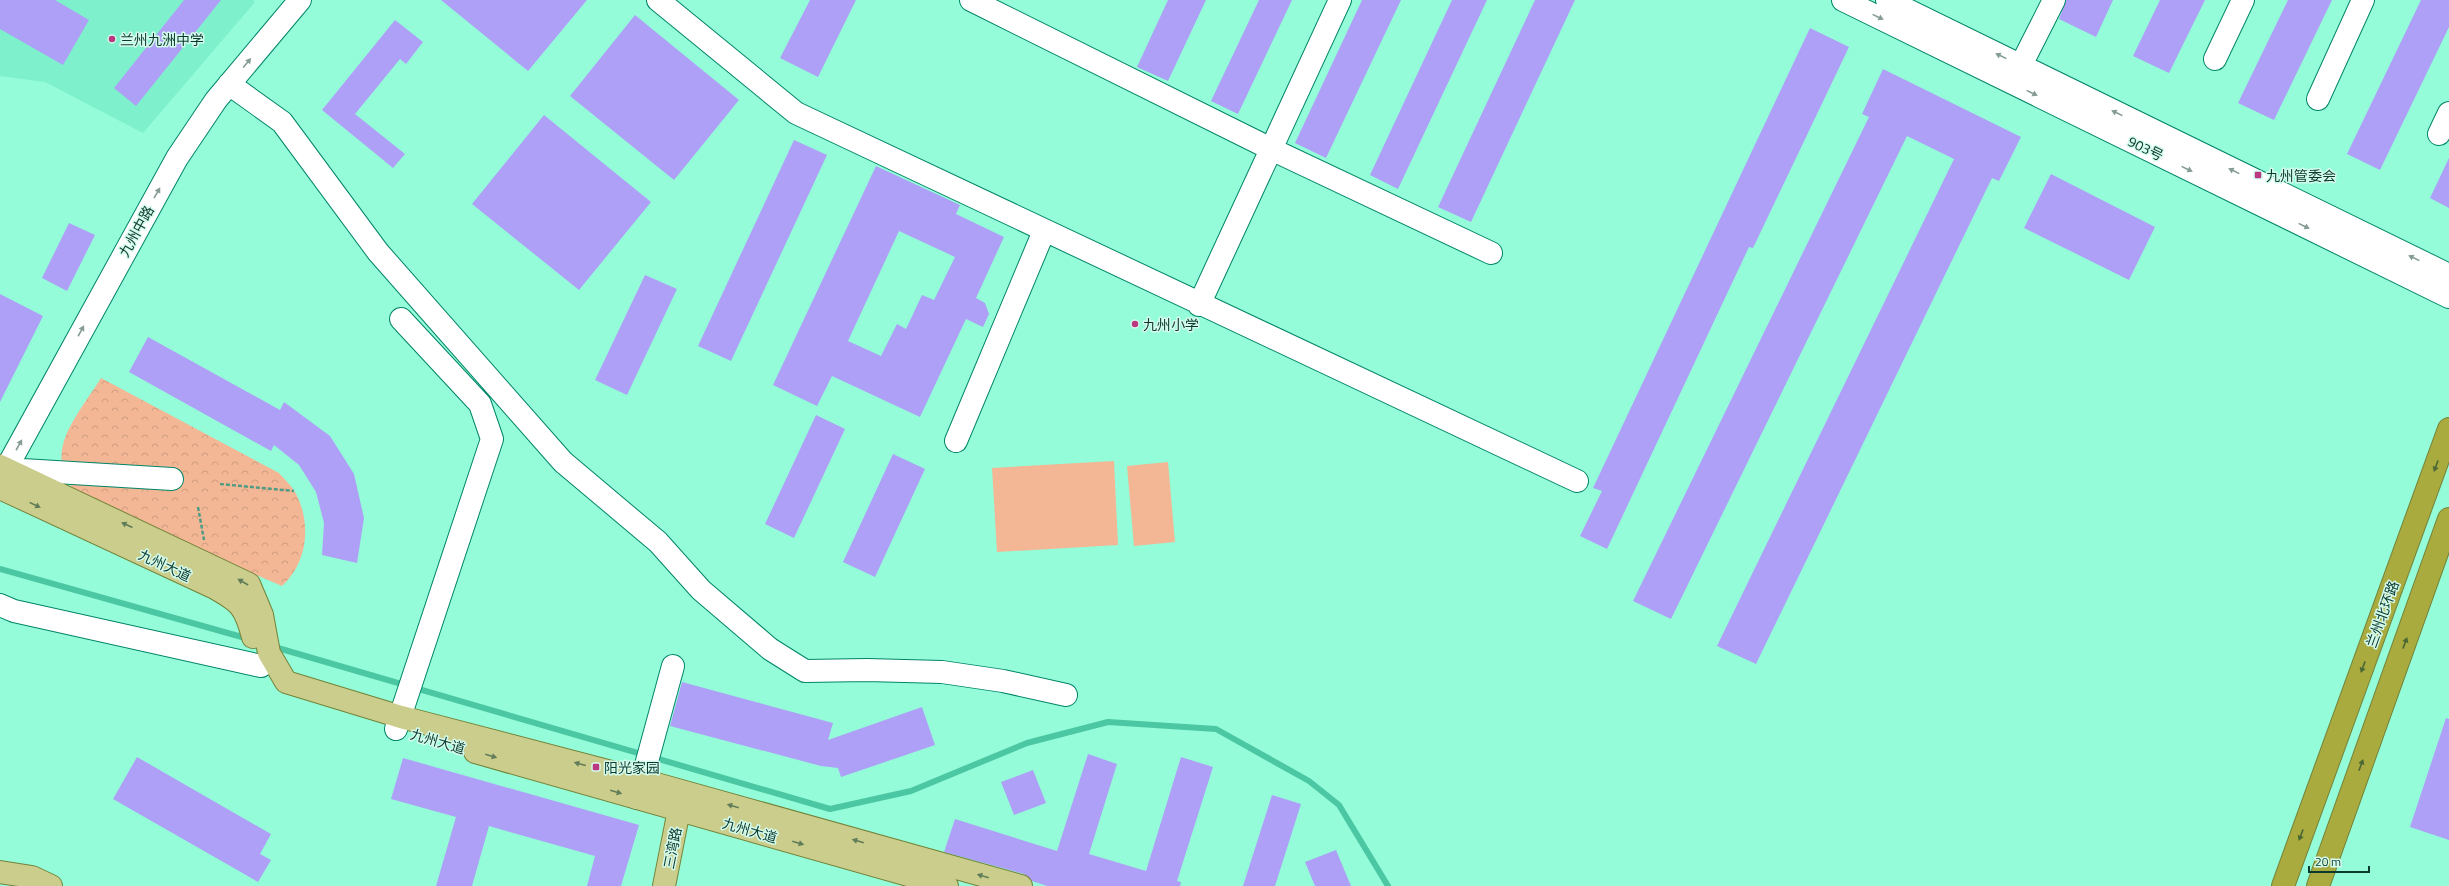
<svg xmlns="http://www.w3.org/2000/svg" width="2449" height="886" font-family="'Titillium Web','Noto Sans SC',sans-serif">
<defs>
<pattern id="park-crowns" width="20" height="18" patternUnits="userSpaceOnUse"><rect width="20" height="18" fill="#f3b795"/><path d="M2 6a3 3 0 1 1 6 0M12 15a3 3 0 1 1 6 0" fill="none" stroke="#cf9e81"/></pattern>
</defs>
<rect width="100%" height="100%" fill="#95fcd9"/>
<!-- built -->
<path fill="#7ef1cc" d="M0 0H253L255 2 143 133 45 82 0 76Z"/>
<!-- green -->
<path fill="#f3b795" d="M1114 461 1118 545 997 552 992 468Z
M1168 462 1175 542 1134 546 1127 466Z"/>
<!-- park -->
<path fill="url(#park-crowns)" d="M101 378 279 473C284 479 291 485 295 492 312 523 308 562 282 586L83 500C37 456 75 420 101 378Z"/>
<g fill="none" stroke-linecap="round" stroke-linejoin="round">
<!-- stream -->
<path stroke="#4cc7a3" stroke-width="6" d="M0 569 249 639
M271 646 830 809 911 791 1027 743 1108 722 1216 729 1309 781 1339 805 1388 886"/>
</g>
<!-- building -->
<path fill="#ada0f6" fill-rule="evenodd" d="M0 0H55L89 20 63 65 0 29Z
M184 0H221L136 106 114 88Z
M441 0H587L528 71Z
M810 0H856L818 77 780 58Z
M1168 0H1206L1168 81 1137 67Z
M1259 0H1292L1238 114 1211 101Z
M1362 0H1401L1326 158 1295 143Z
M1452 0H1487L1398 189 1370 175Z
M1535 0H1575L1471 222 1438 207Z
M2066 0H2113L2096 37 2059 19Z
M2160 0H2205L2169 73 2133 56Z
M2288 0H2332L2274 120 2238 103Z
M2421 0H2449V27L2380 170 2347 154Z
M635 15 739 100 674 180 570 96Z
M395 20 423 42 406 64 400 59 355 114 405 154 393 168 322 110Z
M1810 28 1849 47 1753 248 1749 247 1607 549 1580 536 1602 491 1593 488Z
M1883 69 2021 137 1999 181 1992 178 1756 664 1717 646 1954 159 1907 136 1671 619 1633 601 1869 117 1862 114Z
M544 115 651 202 579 290 472 204Z
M794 140 827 155 731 361 698 346Z
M2449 158V208L2430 198Z
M876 166 960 205 956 214 1004 237 976 298 985 303 989 314 983 327 966 319 920 417 832 376 817 406 773 385ZM899 231 955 257 934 300 922 295 906 329 897 324 881 356 848 341Z
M2051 174 2155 227 2129 280 2024 228Z
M69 223 95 235 67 291 42 278Z
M645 275 677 289 627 395 595 380Z
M0 294 43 316 0 402Z
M148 337 280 410 284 402 330 436 354 474 364 518 357 563 322 555 324 523 316 492 299 465 274 445 271 451 129 372Z
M816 415 845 429 794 538 765 524Z
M893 454 925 469 875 577 843 562Z
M682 682 833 723 828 740 922 707 935 745 841 777 838 768 821 766 670 726Z
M2446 718 2449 719V840L2410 827Z
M1088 754 1117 764 1089 854 1146 871 1181 757 1213 767 1177 881 1181 882 1180 886H1047L1032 881 1024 874 944 852 955 819 1057 851Z
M137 757 271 834 260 854 271 860 258 882 113 799Z
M403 758 639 825 621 886H587L595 856 489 826 472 886H436L456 817 391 799Z
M1033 770 1046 803 1014 815 1001 782Z
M1272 795 1301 804 1275 886H1243Z
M1336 850 1351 886H1315L1305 862Z"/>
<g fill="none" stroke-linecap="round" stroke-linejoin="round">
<defs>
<path id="minor" d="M658 0 796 113 1577 481
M971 0 1271 149 1491 253
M1843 0 2449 297
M1887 0 2449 275
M2215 59 2243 0
M2014 79 2054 0
M229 84 282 122 378 252 563 462 658 542 701 590 770 649 805 671 867 670 942 672 1003 681 1066 695
M2318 99 2363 0
M2439 134 2449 113
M1199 305 1340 0
M956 441 1044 231
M6 469 172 479
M0 480 177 158 216 100 300 0
M0 605 14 611 261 666
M396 729 492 439 480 404 401 319
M637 798 673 666"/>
<path id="major" d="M0 466 249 584 262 615 269 653 286 682 401 717 642 780 1021 886
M0 488 213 587C240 602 245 606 253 637
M475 752 947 886
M0 872 32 877 51 886
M664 886 679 810"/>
<path id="highway" d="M2283 886 2449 429
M2318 886 2449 519"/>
</defs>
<!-- minor casing -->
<use href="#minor" stroke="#008567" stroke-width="24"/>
<!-- major casing -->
<use href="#major" stroke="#728339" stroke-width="24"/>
<!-- highway casing -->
<use href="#highway" stroke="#728339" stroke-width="24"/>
<!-- path -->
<path stroke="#519b84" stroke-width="2.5" stroke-dasharray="4 2" stroke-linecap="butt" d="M220 484 294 491
M198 507 204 540"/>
<!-- minor -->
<use href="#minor" stroke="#fff" stroke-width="22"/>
<!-- major -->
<use href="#major" stroke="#cbcd8c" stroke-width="22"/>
<!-- highway -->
<use href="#highway" stroke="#a9ab3f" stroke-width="22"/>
</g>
<!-- one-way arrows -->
<defs><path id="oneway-solid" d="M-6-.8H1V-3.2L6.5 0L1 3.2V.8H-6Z"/></defs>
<g fill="#859c96">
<use href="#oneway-solid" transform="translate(1878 17) rotate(26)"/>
<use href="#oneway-solid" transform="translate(2001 56) rotate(-154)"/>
<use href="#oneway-solid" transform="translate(247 63) rotate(-50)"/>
<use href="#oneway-solid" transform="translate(2032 93) rotate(26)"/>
<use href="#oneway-solid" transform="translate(2117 113) rotate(-154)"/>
<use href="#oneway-solid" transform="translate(2187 169) rotate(26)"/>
<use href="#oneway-solid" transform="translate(2234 171) rotate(-154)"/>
<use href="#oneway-solid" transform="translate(157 193) rotate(-60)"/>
<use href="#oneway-solid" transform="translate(2304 226) rotate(26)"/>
<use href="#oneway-solid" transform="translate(2414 258) rotate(-154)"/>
<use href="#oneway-solid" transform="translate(81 331) rotate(-61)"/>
<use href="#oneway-solid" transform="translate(19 445) rotate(-61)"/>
</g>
<g fill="#4a6734">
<use href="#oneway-solid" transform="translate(2436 466) rotate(110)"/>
<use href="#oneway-solid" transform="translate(2405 643) rotate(-70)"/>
<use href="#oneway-solid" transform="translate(2363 667) rotate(110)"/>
<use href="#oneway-solid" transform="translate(2361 765) rotate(-70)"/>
<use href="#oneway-solid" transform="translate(2301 835) rotate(110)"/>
</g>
<g fill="#617c58">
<use href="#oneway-solid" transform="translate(35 505) rotate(26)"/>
<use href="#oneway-solid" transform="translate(127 525) rotate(-155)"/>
<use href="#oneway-solid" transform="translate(243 582) rotate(-150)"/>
<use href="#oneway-solid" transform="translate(491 756) rotate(16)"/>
<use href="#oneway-solid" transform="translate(580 764) rotate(-165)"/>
<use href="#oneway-solid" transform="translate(616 792) rotate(16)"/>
<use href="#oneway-solid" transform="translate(733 806) rotate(-164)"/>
<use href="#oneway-solid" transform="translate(858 841) rotate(-164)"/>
<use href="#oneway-solid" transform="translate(798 843) rotate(16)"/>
<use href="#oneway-solid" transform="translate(983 876) rotate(-164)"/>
</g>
<!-- markers -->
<g fill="#ba3881" stroke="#d5fbed" stroke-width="1.5">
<circle cx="112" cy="39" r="4"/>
<rect x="2254" y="171" width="8" height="8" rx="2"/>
<circle cx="1135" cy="324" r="4"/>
<rect x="592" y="763" width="8" height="8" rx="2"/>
</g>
<g text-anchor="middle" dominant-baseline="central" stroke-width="3" stroke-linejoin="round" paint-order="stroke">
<!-- poi labels -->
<g font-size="14" fill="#0b392d" stroke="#d5fbed" text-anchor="start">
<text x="120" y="39">兰州九洲中学</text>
<text x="2266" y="175">九州管委会</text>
<text x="1143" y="324">九州小学</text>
<text x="604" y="767">阳光家园</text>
</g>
<!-- street labels -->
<g font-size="14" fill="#0b392d" stroke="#d5fbed">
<text transform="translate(2146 148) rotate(26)">903号</text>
<text transform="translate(136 231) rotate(-61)">九州中路</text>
<text transform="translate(165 565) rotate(25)">九州大道</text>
<text transform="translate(2382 614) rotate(-70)">兰州北环路</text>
<text transform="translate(438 741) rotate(16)">九州大道</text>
<text transform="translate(750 830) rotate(16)">九州大道</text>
<text transform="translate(672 848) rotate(-79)">三湾路</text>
</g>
</g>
<!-- scale -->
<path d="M2309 866v6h60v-6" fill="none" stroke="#0b392d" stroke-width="2"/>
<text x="2315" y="866" font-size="12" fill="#0b392d" stroke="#d5fbed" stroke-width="3" paint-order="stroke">20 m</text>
</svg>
